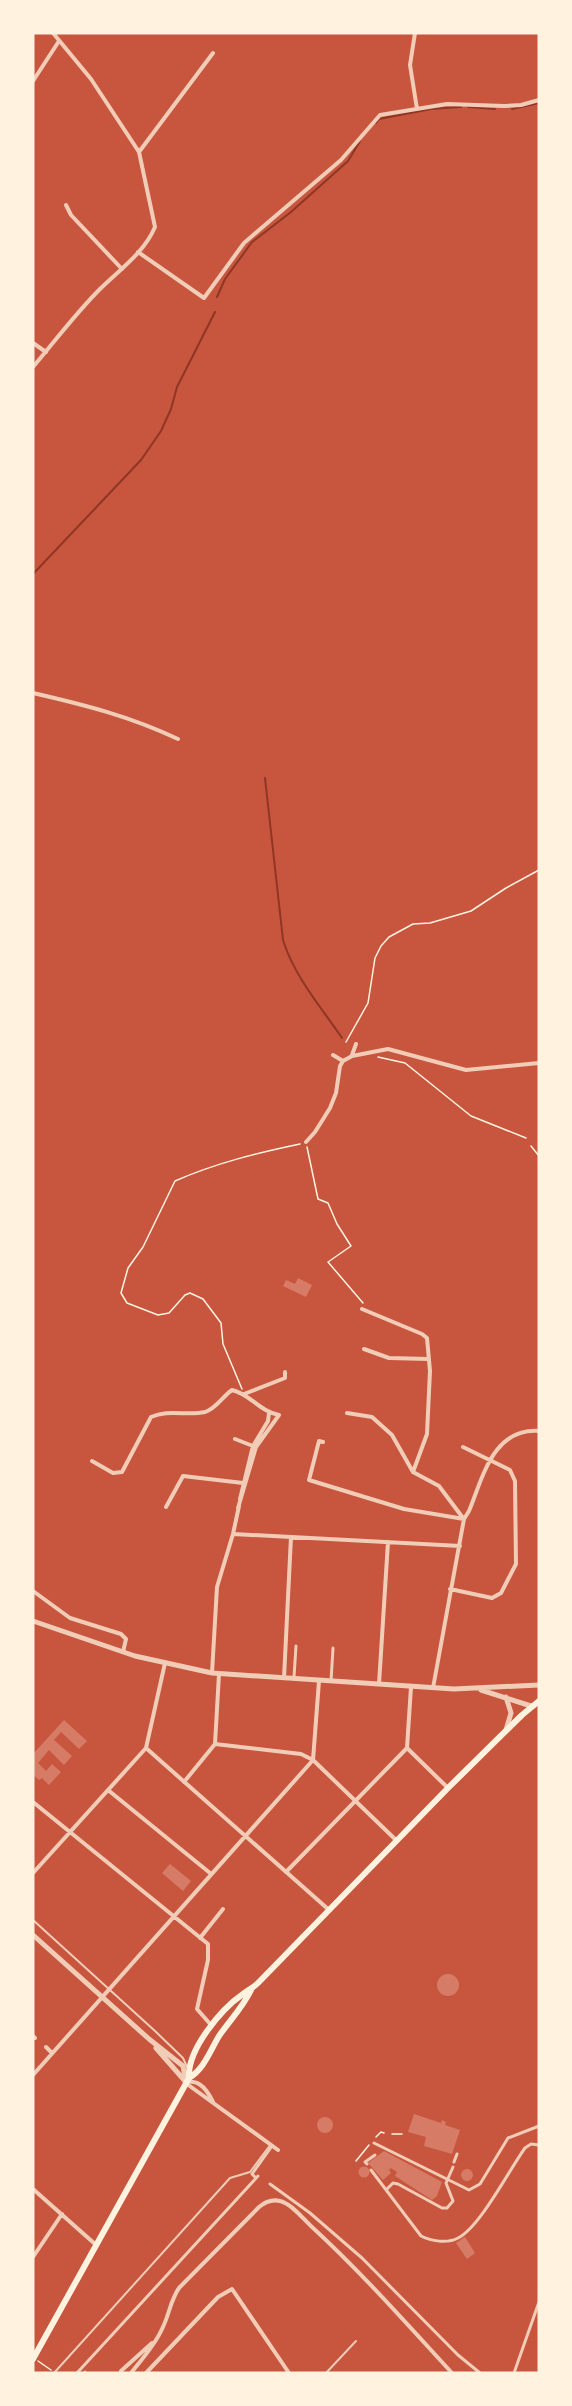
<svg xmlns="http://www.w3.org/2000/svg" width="572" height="2406" font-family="Lato,sans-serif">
<rect width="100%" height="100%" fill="#c8553d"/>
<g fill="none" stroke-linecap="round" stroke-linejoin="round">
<!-- stream -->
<path stroke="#8f3625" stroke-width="2" d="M468 107 495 109
M512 109 539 103
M376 123 379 119 431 109 461 107
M217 297 225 279 252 242 291 212 348 161 360 141
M33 574 141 460 161 431 171 409 177 387 215 312
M265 778 283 940C294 976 321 1007 342 1038"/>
</g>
<!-- building -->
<path fill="#d67c66" d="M298 1278 312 1285 306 1297 283 1286 286 1280 295 1284Z
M64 1720 87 1741 79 1749 61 1732 54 1740 72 1756 64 1765 49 1750 38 1763 46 1771 52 1764 61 1772 49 1785 42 1778 39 1780 33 1775V1754Z
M170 1864 191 1881 183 1891 162 1873Z
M437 1985a11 11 0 1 1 22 0a11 11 0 1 1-22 0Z
M414 2114 441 2123 442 2120 446 2122 445 2125 460 2130 452 2154 424 2146 426 2137 408 2132Z
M317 2125a8 8 0 1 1 16 0a8 8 0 1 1-16 0Z
M384 2151 442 2182 437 2196 432 2200 395 2176 397 2172 391 2168 389 2170 391 2173 383 2180 368 2163Z
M358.5 2172a5.5 5.5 0 1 1 11 0a5.5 5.5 0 1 1-11 0Z
M461 2175a6 6 0 1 1 12 0a6 6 0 1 1-12 0Z
M465 2237 475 2253 467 2259 456 2243Z"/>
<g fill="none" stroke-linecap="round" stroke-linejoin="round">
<!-- path -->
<path stroke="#fff3e0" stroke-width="1.5" d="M346 1042 368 1003 375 958 381 946 389 937 413 924 430 923 471 911 506 888 539 870
M378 1057 405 1063 471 1116 526 1138
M531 1146 539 1156
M307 1147 318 1199 328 1203 337 1224 351 1246 328 1262 363 1303
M242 1389 223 1344 221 1323 203 1299 190 1293 185 1295 169 1313 158 1315 127 1303 121 1293 128 1268 143 1247 175 1181C216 1163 257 1153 300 1144
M392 2134H402
M376 2137 381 2132 384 2133
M356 2161 369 2145
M38 2361 51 2370"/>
<!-- service -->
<path stroke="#f1ccb7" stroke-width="2" d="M33 1920 155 2031 183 2058 187 2067
M54 2373 230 2178 250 2172 271 2144
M326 2373 356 2341"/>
<!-- pedestrian -->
<path stroke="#f1ccb7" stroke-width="3" d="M294 1677 296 1646
M331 1681 333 1648
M374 2143 469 2190 480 2184 508 2138 539 2126
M454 2162 457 2154
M367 2164 365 2162 375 2155
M371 2170 421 2236C431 2241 447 2244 458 2238 480 2227 509 2170 525 2148L531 2144 539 2145
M256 2178 252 2174 272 2146
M270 2184 310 2213 362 2258 458 2355 480 2373
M386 2190 393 2183 398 2184 442 2208H447L453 2201 446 2183 453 2167
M85 2372V2373
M77 2373 258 2176
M514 2373 539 2302"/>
<!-- minor -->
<path stroke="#f1ccb7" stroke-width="4" d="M415 33 410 65 417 109
M33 81 59 41
M139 152 213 53
M66 205 71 215 122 269
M138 252 204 298 244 243 341 160 380 115 447 104 504 106 521 105 539 100
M33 343 46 352
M33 367C55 341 76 313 100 289 119 270 144 253 155 227L139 152 91 79 53 33
M33 693C85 705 129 716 178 739
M333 1055 343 1061
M352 1055 356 1044
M306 1142 315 1132 330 1108 336 1093 340 1066 343 1061 352 1056 388 1049 466 1070 539 1063
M362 1309 422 1334 427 1338 430 1371 427 1434 413 1472
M364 1349 389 1358 428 1359
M244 1394 285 1378V1372
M347 1413 372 1417 392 1435 413 1472 439 1486 463 1518
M235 1439 253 1446
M323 1442 319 1441 309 1480 404 1509 464 1519
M92 1461 113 1473 122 1472 151 1417C168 1409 187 1416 205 1412 216 1409 223 1396 232 1390 250 1394 259 1411 279 1415L256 1447 238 1508
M240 1499 253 1446 268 1421 269 1413
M166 1507 183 1476 243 1483
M233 1534 460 1546
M450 1589 492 1598 501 1593 516 1564 515 1481 510 1470 463 1447
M33 1591 70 1618 121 1634 126 1639 123 1652
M212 1673 217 1587 233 1534 239 1506
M284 1678 291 1537
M379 1684 388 1542
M433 1688 464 1519 469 1511C483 1477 493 1428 539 1431
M215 1744 301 1754 313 1760 397 1841
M146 1748 328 1909
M407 1748 448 1788
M184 1782 215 1744 219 1674
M108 1790 210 1873
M33 1802 208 1944V1960L197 2009 211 2025
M286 1872 407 1748 411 1687
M33 1873 146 1748 165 1663
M200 1938 223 1909
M33 2036 35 2038
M46 2047 52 2053
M33 2075 313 1760 319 1681
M188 2082C201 2080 208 2092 213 2102
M187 2084 278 2150
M33 2189 95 2244
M33 2257 62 2214
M121 2371 152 2343
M131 2373C142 2359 155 2345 162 2329 169 2316 170 2301 179 2288L259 2207C265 2202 272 2199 280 2201 292 2204 303 2219 312 2227 362 2273 406 2323 452 2373
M146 2373 218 2297 232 2289 289 2373"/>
<!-- tertiary -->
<path stroke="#f1ccb7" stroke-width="5" d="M33 1621 135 1656 212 1673 454 1689 539 1685
M481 1690 531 1706
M506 1697 511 1713 506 1730
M33 1935 149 2039 183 2066 186 2082
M156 2048 185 2081"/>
<!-- secondary -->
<path stroke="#fff3e0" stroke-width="6" d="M189 2078C187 2050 221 2009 243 1994 248 1990 253 1988 258 1983L448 1788 522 1715 539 1701
M33 2359 189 2078C204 2069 210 2051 219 2036 230 2020 243 2007 251 1990"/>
</g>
<!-- border -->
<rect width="572" height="2406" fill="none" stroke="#fff3e0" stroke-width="69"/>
</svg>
